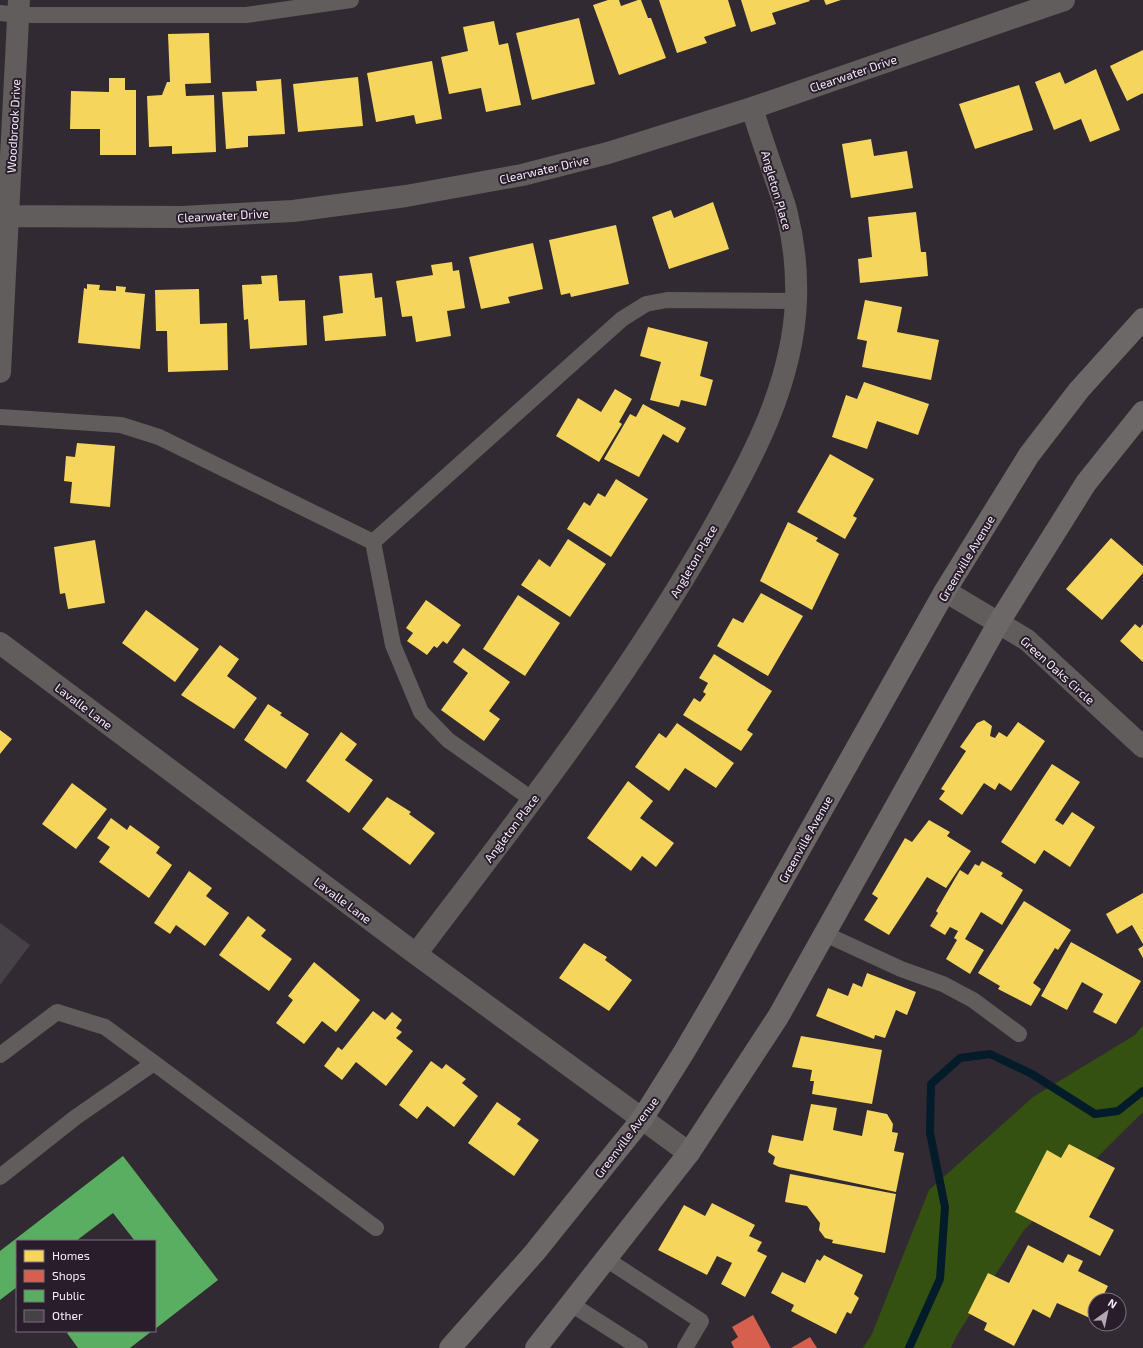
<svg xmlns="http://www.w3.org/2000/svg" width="1143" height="1348" font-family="'Exo 2',sans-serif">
<rect width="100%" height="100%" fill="#312a32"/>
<!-- green -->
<path fill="#345111" d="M1143 1025V1112L1024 1230 957 1335 951 1348H863L872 1334 929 1190 1033 1097 1135 1035Z"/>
<!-- homes -->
<path fill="#f6d55c" d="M608 0H619L621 6 638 0H641L648 18H651L666 58 619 75 593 5Z
M659 0H728L736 26 704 37 707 43 677 53Z
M741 0H809L810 1 772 13 776 24 751 32Z
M824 0H841L826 5Z
M579 18 595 84 532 100 516 33Z
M494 21 499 45 508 43 521 105 486 112 481 88 449 94 441 57 468 51 463 27Z
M209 33 211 83 185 84 186 96 214 95 216 152 172 154V146L149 147 147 96 162 95 167 82H170L168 34Z
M1143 50V93L1127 101 1110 66Z
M432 61 442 119 416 124 414 115 376 122 367 73Z
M1096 69 1120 130 1090 142 1081 119 1054 130 1035 82 1060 72 1065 84Z
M358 77 363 126 298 132 293 84Z
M109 78H125V90H136V155H100V129H70L71 91 109 92Z
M281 79 285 134 248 136V147L226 149 222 92 257 91 256 81Z
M1019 85 1033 130 975 149 959 104Z
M871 139 874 156 907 151 913 188 851 198 842 144Z
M713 202 729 249 669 269 652 217 671 210 674 218Z
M916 212 921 252H926L928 276 860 283 858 259 872 257 868 217Z
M616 225 629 284 571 297 570 293 561 295 549 240Z
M533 243 543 289 508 297 510 303 481 309 469 257Z
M452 262 453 271 459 270 465 308 447 311 451 336 416 342 412 316 402 317 396 281 433 275 431 265Z
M372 273 375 298 382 297 386 336 325 341 323 316 343 313 339 276Z
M277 275 279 301 305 300 307 345 250 349 248 319 244 320 242 285 262 284 261 276Z
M87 284 100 285 99 290 116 291V286L126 287 125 292 145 294 140 349 78 343 84 288 87 289Z
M199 289 200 324 227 323 228 370 168 372 167 331H156L155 290Z
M865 300 902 307 897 332 939 340 931 380 862 367 867 341 857 339Z
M648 327 708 342 700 376 713 380 706 406 681 400 679 407 650 400 661 362 640 356Z
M864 382 929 404 918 435 877 421 867 449 832 437 846 395 857 399Z
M615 389 632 399 619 422 622 424 599 462 556 436 578 398 601 412Z
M643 404 686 428 678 443 663 434 639 477 604 459 630 414 636 417Z
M77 443 115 446 110 507 70 503 72 482 64 481 66 456 75 457Z
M830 454 874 479 853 516 857 518 845 539 797 512Z
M616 479 648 499 611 557 567 529 584 502 590 506 598 493 605 497Z
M788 522 818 538 816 541 839 554 812 610 760 581Z
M1111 538 1143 566V573L1102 620 1066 589Z
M568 539 606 564 570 617 521 585 539 559 550 567Z
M95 540 105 603 68 609 65 593 60 594 54 547Z
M761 593 803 616 768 676 717 646 733 618 743 623Z
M518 595 560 623 525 676 483 649Z
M426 600 461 625 447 644 443 641 437 648 434 646 427 655 407 641 413 633 406 628Z
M146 610 199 649 175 682 122 643Z
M1135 624 1140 628 1143 624V662L1120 641Z
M220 645 239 659 227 676 257 698 234 729 181 695Z
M463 648 510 682 489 711 500 719 484 741 441 710 468 673 453 662Z
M714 654 772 691 747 730 753 734 741 751 683 715 694 698 700 702 706 694 703 692 708 683 699 678Z
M268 704 282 713 280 715 309 734 286 769 244 740Z
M984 720 992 726 990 736 995 738 999 732 1007 737 1018 722 1045 741 1011 791 999 783 995 790 984 783 962 815 939 799 945 791 941 789 966 751 960 747 977 723Z
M677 723 734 763 716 788 685 768 669 791 635 767 659 733 666 738Z
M0 730 12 739 0 754Z
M341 732 357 744 345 760 373 780 349 813 306 781Z
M1052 764 1080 782 1055 820 1063 825 1072 812 1095 827 1070 867 1044 850 1035 864 1001 842Z
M628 781 653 801 640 818 674 843 656 867 642 856 631 871 587 838Z
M72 783 107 809 76 849 42 824Z
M387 797 411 812 409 814 435 833 410 865 362 829Z
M111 818 127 830 130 825 160 847 156 853 172 865 149 898 99 862 110 847 97 838Z
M929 820 950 832 947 836 971 851 946 888 927 877 889 935 864 920 878 898 872 894 905 838 912 842Z
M982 861 1003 873 1001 876 1023 890 1002 925 981 912 965 939 984 950 970 974 946 959 957 940 954 938 958 931 950 927 945 935 930 926 938 913 936 911 960 870 968 875 975 864 979 866Z
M189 871 212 888 206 896 229 913 205 946 176 925 170 934 154 923Z
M1143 893V944L1132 925 1117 934 1106 914Z
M1024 901 1071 930 1058 950 1055 948 1033 983 1041 989 1031 1006 998 989 1000 986 978 973Z
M248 916 266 930 261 936 292 959 269 991 219 955Z
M1071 942 1141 981 1116 1024 1093 1012 1103 994 1082 982 1067 1010 1041 996Z
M584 943 607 957 605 960 632 980 609 1011 559 978Z
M1143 946V958L1138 949Z
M314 962 360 1000 336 1032 322 1021 304 1044 276 1023 293 1000 288 996Z
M867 973 916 992 907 1015 896 1010 885 1038 875 1035 874 1039 816 1016 828 988 848 996 853 983 862 987Z
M373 1011 385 1020 392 1012 402 1020 396 1028 402 1032 396 1038 413 1051 386 1086 356 1062 342 1080 324 1066 338 1047 342 1050Z
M801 1036 882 1050 872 1104 812 1094 814 1081H810L812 1070 792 1067Z
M431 1061 442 1069 446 1064 466 1079 462 1083 478 1096 454 1127 427 1106 417 1119 399 1105Z
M497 1102 521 1119 517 1124 539 1140 514 1176 468 1143Z
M811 1104 837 1108 833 1130 862 1136 867 1110 887 1114 893 1124 892 1132 898 1133 894 1151 904 1153 896 1192 779 1167 773 1164 775 1157 768 1152 772 1135 803 1141Z
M1069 1144 1115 1168 1089 1217 1114 1230 1100 1256 1015 1212 1047 1150 1061 1158Z
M790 1174 896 1194 885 1253 832 1243 833 1240 825 1238 819 1230 820 1223 807 1206 785 1202Z
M712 1203 755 1225 749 1236 762 1242 757 1251 767 1256 745 1297 721 1284 732 1263 717 1256 707 1275 658 1250 684 1205 705 1216Z
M1028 1245 1063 1263 1068 1254 1083 1261 1078 1271 1108 1286 1101 1300H1095V1313L1092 1319 1057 1303 1050 1318 1033 1309 1014 1346 984 1330 987 1323 968 1313 988 1273 1009 1283Z
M824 1255 863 1275 854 1294 859 1298 851 1314 847 1312 836 1334 791 1311 794 1305 771 1293 782 1272 805 1283 817 1259 820 1261Z"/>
<!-- shops -->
<path fill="#d6604d" d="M753 1315 771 1348H734L731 1342 738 1337 732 1327Z
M810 1337 817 1348H791Z"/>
<!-- public -->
<path fill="#5aae61" d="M123 1156 218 1280 155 1329V1241H135L113 1213 76 1241H17V1287L0 1300V1251Z
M70 1331H152L130 1348H78L67 1333Z"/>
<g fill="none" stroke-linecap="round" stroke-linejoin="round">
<!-- stream -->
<path stroke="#041b29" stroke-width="8" d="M909 1348 940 1279 945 1207 930 1133 931 1084 960 1058 990 1054 1032 1074 1095 1114 1118 1111 1143 1091"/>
</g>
<!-- building -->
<path fill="#464147" d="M0 923 30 945 0 985Z"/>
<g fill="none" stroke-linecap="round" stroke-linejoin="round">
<!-- service -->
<path stroke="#605d5c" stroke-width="16" d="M0 13 19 15H246L351 0
M0 417 121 425 159 437 373 542 622 319 646 304 667 300 796 301
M373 542 393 645 421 712 448 740 533 800
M825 934 901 969 943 984 973 1000 1019 1034
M0 1055 57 1012 105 1027 154 1063
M0 1177 76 1117 154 1063 376 1228
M606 1259 701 1321 685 1348
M571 1304 640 1348"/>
<!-- minor -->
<path stroke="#605d5c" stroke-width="22" d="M0 216 182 217 293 211 406 196 522 175 608 153 752 108 1064 0
M0 372 19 0
M945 591 1027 640 1143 747
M0 643 416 954 689 1153
M416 954C520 817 627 680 712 530 752 459 793 384 796 300 797 271 794 242 787 214 784 201 779 189 775 177 767 154 759 131 752 108"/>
<!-- secondary -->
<path stroke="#6b6867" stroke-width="22" d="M450 1348 535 1252 642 1119 684 1052 722 987 945 591 1029 455 1079 390 1143 319
M536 1348 689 1153 778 1017 999 622 1086 483 1143 412"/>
</g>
<g text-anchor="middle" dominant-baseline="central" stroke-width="4" stroke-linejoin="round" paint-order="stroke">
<!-- street labels -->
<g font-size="12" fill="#f5ecf7" stroke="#291d2c">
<text transform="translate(853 73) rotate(-19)">Clearwater Drive</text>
<text transform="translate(13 126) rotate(-87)">Woodbrook Drive</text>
<text transform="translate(544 169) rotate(-13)">Clearwater Drive</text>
<text transform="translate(777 190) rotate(74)">Angleton Place</text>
<text transform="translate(223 215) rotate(-3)">Clearwater Drive</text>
<text transform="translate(966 558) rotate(-59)">Greenville Avenue</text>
<text transform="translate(693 561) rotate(-60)">Angleton Place</text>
<text transform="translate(1058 670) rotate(42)">Green Oaks Circle</text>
<text transform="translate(84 706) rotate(37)">Lavalle Lane</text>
<text transform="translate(511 828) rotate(-53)">Angleton Place</text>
<text transform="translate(805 839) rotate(-61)">Greenville Avenue</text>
<text transform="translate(343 900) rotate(37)">Lavalle Lane</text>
<text transform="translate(626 1137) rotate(-53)">Greenville Avenue</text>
</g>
</g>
<!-- legend -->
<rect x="16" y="1240" width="140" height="92" fill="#291d2c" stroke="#7b707d"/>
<rect x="24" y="1250" width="20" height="12" fill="#f6d55c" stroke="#7b707d"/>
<text x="52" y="1260" font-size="12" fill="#f5ecf7">Homes</text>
<rect x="24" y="1270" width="20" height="12" fill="#d6604d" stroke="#7b707d"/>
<text x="52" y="1280" font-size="12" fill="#f5ecf7">Shops</text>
<rect x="24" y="1290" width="20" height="12" fill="#5aae61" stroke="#7b707d"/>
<text x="52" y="1300" font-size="12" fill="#f5ecf7">Public</text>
<rect x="24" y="1310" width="20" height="12" fill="#464147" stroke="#7b707d"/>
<text x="52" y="1320" font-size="12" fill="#f5ecf7">Other</text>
<!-- north arrow -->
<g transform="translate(1107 1312) rotate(33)"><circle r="19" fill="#291d2c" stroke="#7b707d"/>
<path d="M0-3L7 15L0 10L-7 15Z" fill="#b0a8b2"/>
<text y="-6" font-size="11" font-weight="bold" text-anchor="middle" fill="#f5ecf7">N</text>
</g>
</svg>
